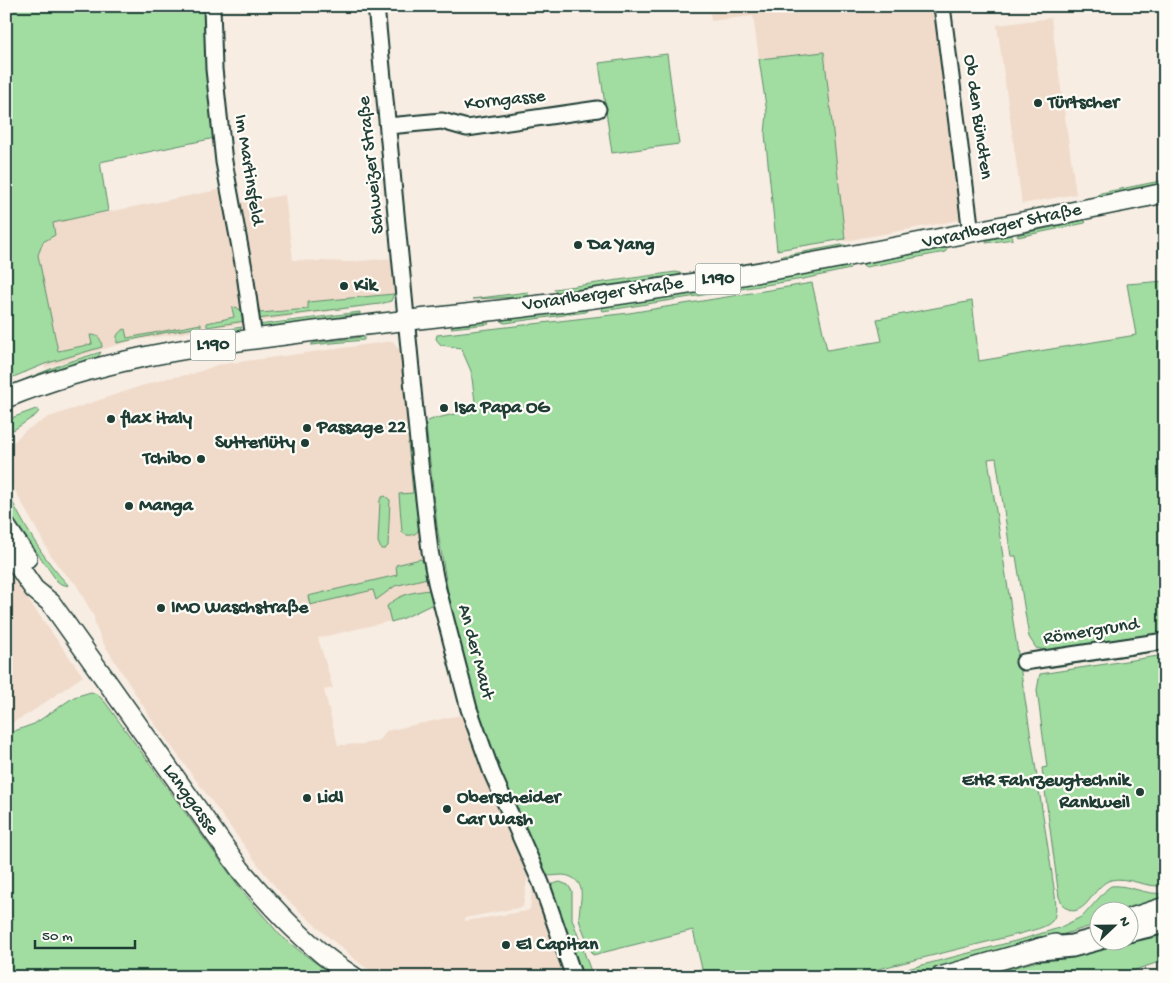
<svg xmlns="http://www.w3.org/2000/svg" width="1171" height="983" font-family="'Gochi Hand',sans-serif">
<rect width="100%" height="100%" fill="#f7ede3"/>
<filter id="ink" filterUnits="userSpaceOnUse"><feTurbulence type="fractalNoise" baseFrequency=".02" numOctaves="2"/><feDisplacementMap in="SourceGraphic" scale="10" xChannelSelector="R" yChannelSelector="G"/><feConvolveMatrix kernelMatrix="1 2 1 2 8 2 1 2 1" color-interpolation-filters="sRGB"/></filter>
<g filter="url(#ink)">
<!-- built -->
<path fill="#f0dbcb" d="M709 6H942L970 218 845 241 824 53 759 59 753 16 711 21Z
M1051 18 1076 194 1022 204 997 25Z
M228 188 232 204 285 195 293 260 349 262 393 258 394 296 380 304 136 340 100 350 45 368 39 330 32 227Z
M393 341 410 366 440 600 404 618 318 638 333 688 324 690 338 745 363 744 380 740 386 731 465 714 528 874 523 907 465 918V921L526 911 530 909 532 890 534 886 574 977H382L363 966 326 935 282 895 262 870 152 720 102 641 95 625 94 617 76 584 62 571 51 556 13 487 6 472V459L12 443 26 430 49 417 141 386 168 378 192 374 217 365Z
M6 569 83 676 30 713 6 726Z"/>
<!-- green -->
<path fill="#a1dca1" stroke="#608c6a" d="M6 6H207L215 138 100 162 108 211 53 223 55 235 43 242 38 255 58 351 92 344 90 335C99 335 101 338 102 347L45 364 6 380Z
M824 52 845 239 777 250 765 134 767 113 759 59Z
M667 54 679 144 612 153 599 63Z
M1165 180V184L1097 198 1096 196 1101 193Z
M1084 220 1086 222 1085 223 1018 237 1017 235 1021 234Z
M1012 235 1013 239 986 243 987 240Z
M841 245H845L847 247 781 259 780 258 782 256Z
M945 248 947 250 945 252 866 267 863 265 865 263Z
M846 267H848L850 269 803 279 603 311 602 310 604 306Z
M676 272 680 273 681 275 637 283 559 293 556 292 554 289Z
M1165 281V633L1049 651 1036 648 1029 637 1016 556H1011L996 458 988 459 1052 874C1053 885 1060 913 1052 921 1046 928 1032 930 1023 933L846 977H670L702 969 693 930 593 955C589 944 584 934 580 923 576 907 590 886 571 877 561 872 550 879 540 874L487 740 474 702 451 611 437 526 426 426 428 421 433 419 476 409 471 371 461 348 441 345 436 339 437 335 629 313 812 283 827 350 882 341 877 319 972 301 979 361 1136 335 1127 284Z
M528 292V296L520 297 472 299Z
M394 294 391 301 380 304 257 319 254 305H258L260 313 308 309V302Z
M236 307 242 311 245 321 207 327V323L234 317 232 308Z
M585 309 587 310 586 312 505 323 502 322V320Z
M360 312V314L264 328H260L258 325Z
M487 321 489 324 451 328 452 326Z
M201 324V327L163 333 117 343C116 335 118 332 125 329L127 338Z
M242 327 239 331 209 335V332Z
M364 337V340L311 345 313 343Z
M101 352 98 357 6 387 65 363Z
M36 409 39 411 36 415 15 429 12 430 6 427V420Z
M408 443H412L419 527 418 531C414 536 407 537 402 532L399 494 413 493Z
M6 489C23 524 42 558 69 586L61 584 57 581 6 508Z
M385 496 390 500 388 546 385 549H381L378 542 380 500 382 497Z
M420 559 423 561 427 578 395 586 376 600 373 590 310 605 308 596 397 575 396 565Z
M430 590 433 604 404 618 391 622 387 606C400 594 413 592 430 590Z
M1165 647V650L1048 668 1047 665Z
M1165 655V886C1147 888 1126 876 1111 880 1094 885 1090 909 1073 911L1064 907 1059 897 1042 768 1047 767 1037 690 1040 674Z
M91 692 97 694 105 702 243 892 280 935 301 952 335 977H6V734L34 724 74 697Z
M560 882 568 885 572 891V919L593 977H579L549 891 553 884Z
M1111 886C1129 884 1146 896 1165 893V903L1128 910H1098V924L1024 946 910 977H876L1023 939 1059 928 1083 916 1107 889Z
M1165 929V960L1114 977H975L1117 941 1128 940Z"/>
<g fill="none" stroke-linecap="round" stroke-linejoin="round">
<defs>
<path id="minor" d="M212 6 214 69 224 162 245 274 254 339
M376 6 421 473 430 551 436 582 469 709 492 773 541 883 574 977
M942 6 971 233
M388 126 442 121 467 128 598 109
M1024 662 1165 641"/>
<path id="major" d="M6 398C94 362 183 348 277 336 365 324 453 316 541 305 751 279 958 235 1165 193
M6 527 27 558
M6 548 34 589 51 603 240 869C273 909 310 949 354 977
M1128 919 1165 907
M940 977 1055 944"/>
<path id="highway" d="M1128 931 1165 922
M1040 949 1072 946 1098 939"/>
</defs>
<!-- minor casing -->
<use href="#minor" stroke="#1f3d34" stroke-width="19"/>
<!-- major casing -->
<use href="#major" stroke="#1f3d34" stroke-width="22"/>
<!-- highway casing -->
<use href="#highway" stroke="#1f3d34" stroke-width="25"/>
<!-- minor -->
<use href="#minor" stroke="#fdfcf7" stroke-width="15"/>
<!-- major -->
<use href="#major" stroke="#fdfcf7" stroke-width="19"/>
<!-- highway -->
<use href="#highway" stroke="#fdfcf7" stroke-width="21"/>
</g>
</g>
<!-- markers -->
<g fill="#1f3d34" stroke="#fdfcf7" stroke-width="2">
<circle cx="1038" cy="103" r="5"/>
<circle cx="578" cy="245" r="5"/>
<circle cx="344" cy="286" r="5"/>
<circle cx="444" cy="408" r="5"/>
<circle cx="111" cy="419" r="5"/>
<circle cx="307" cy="428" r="5"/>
<circle cx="305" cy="443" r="5"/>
<circle cx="201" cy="459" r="5"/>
<circle cx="129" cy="506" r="5"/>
<circle cx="161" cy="608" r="5"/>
<circle cx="1140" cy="792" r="5"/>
<circle cx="307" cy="798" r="5"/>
<circle cx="447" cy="809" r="5"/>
<circle cx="506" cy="945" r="5"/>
</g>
<g text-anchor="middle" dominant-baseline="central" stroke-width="4.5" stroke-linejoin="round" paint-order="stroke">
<!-- shield labels -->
<g fill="#fdfcf7" stroke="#62766e" stroke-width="1">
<rect x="695.5" y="263.5" width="45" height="31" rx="4"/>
<rect x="190.5" y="329.5" width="45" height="31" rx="4"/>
</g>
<g font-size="18" font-weight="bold" fill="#1f3d34">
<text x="718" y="279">L190</text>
<text x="213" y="345">L190</text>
</g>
<!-- street labels -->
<g font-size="19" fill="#1f3d34" stroke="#fdfcf7">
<text transform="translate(505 101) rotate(-6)">Korngasse</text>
<text transform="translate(977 117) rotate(82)">Ob den Bündten</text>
<text transform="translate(372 165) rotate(-96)">Schweizer Straße</text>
<text transform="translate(248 170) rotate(81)">Im Martinsfeld</text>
<text transform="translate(1002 227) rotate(-12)">Vorarlberger Straße</text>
<text transform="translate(603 295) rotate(-8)">Vorarlberger Straße</text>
<text transform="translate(1091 632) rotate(-9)">Römergrund</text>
<text transform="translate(475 652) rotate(75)">An der Maut</text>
<text transform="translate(190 800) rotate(54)">Langgasse</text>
</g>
<!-- poi labels -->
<g font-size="19" font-weight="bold" fill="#1f3d34" stroke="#fdfcf7" text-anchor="start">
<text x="1048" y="103">Türtscher</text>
<text x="588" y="245">Da Yang</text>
<text x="354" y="286">Kik</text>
<text x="454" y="408">Isa Papa OG</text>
<text x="121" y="419">flax italy</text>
<text x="317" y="428">Passage 22</text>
<text x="295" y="443" text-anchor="end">Sutterlüty</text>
<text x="191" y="459" text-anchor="end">Tchibo</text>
<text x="139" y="506">Manga</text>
<text x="171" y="608">IMO Waschstraße</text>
<text x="1130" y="781" text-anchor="end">EHR Fahrzeugtechnik<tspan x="1130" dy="22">Rankweil</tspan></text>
<text x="317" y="798">Lidl</text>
<text x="457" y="798">Oberscheider<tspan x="457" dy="22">Car Wash</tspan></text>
<text x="516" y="945">El Capitan</text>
</g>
</g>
<!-- margin -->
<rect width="1171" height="983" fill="none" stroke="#fdfcf7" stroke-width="25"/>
<rect x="12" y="12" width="1146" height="958" fill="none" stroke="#1f3d34" stroke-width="2" filter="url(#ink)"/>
<!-- north arrow -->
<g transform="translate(1114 926) rotate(68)"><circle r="24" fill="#fdfcf7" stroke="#a4b0a9"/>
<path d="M0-4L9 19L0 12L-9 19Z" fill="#1f3d34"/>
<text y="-8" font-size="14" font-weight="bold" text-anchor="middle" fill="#1f3d34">N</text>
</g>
<!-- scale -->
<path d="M35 940v8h100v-8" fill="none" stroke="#1f3d34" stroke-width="2.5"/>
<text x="42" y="940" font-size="15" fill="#1f3d34" stroke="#fdfcf7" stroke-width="4" paint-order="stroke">50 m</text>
</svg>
